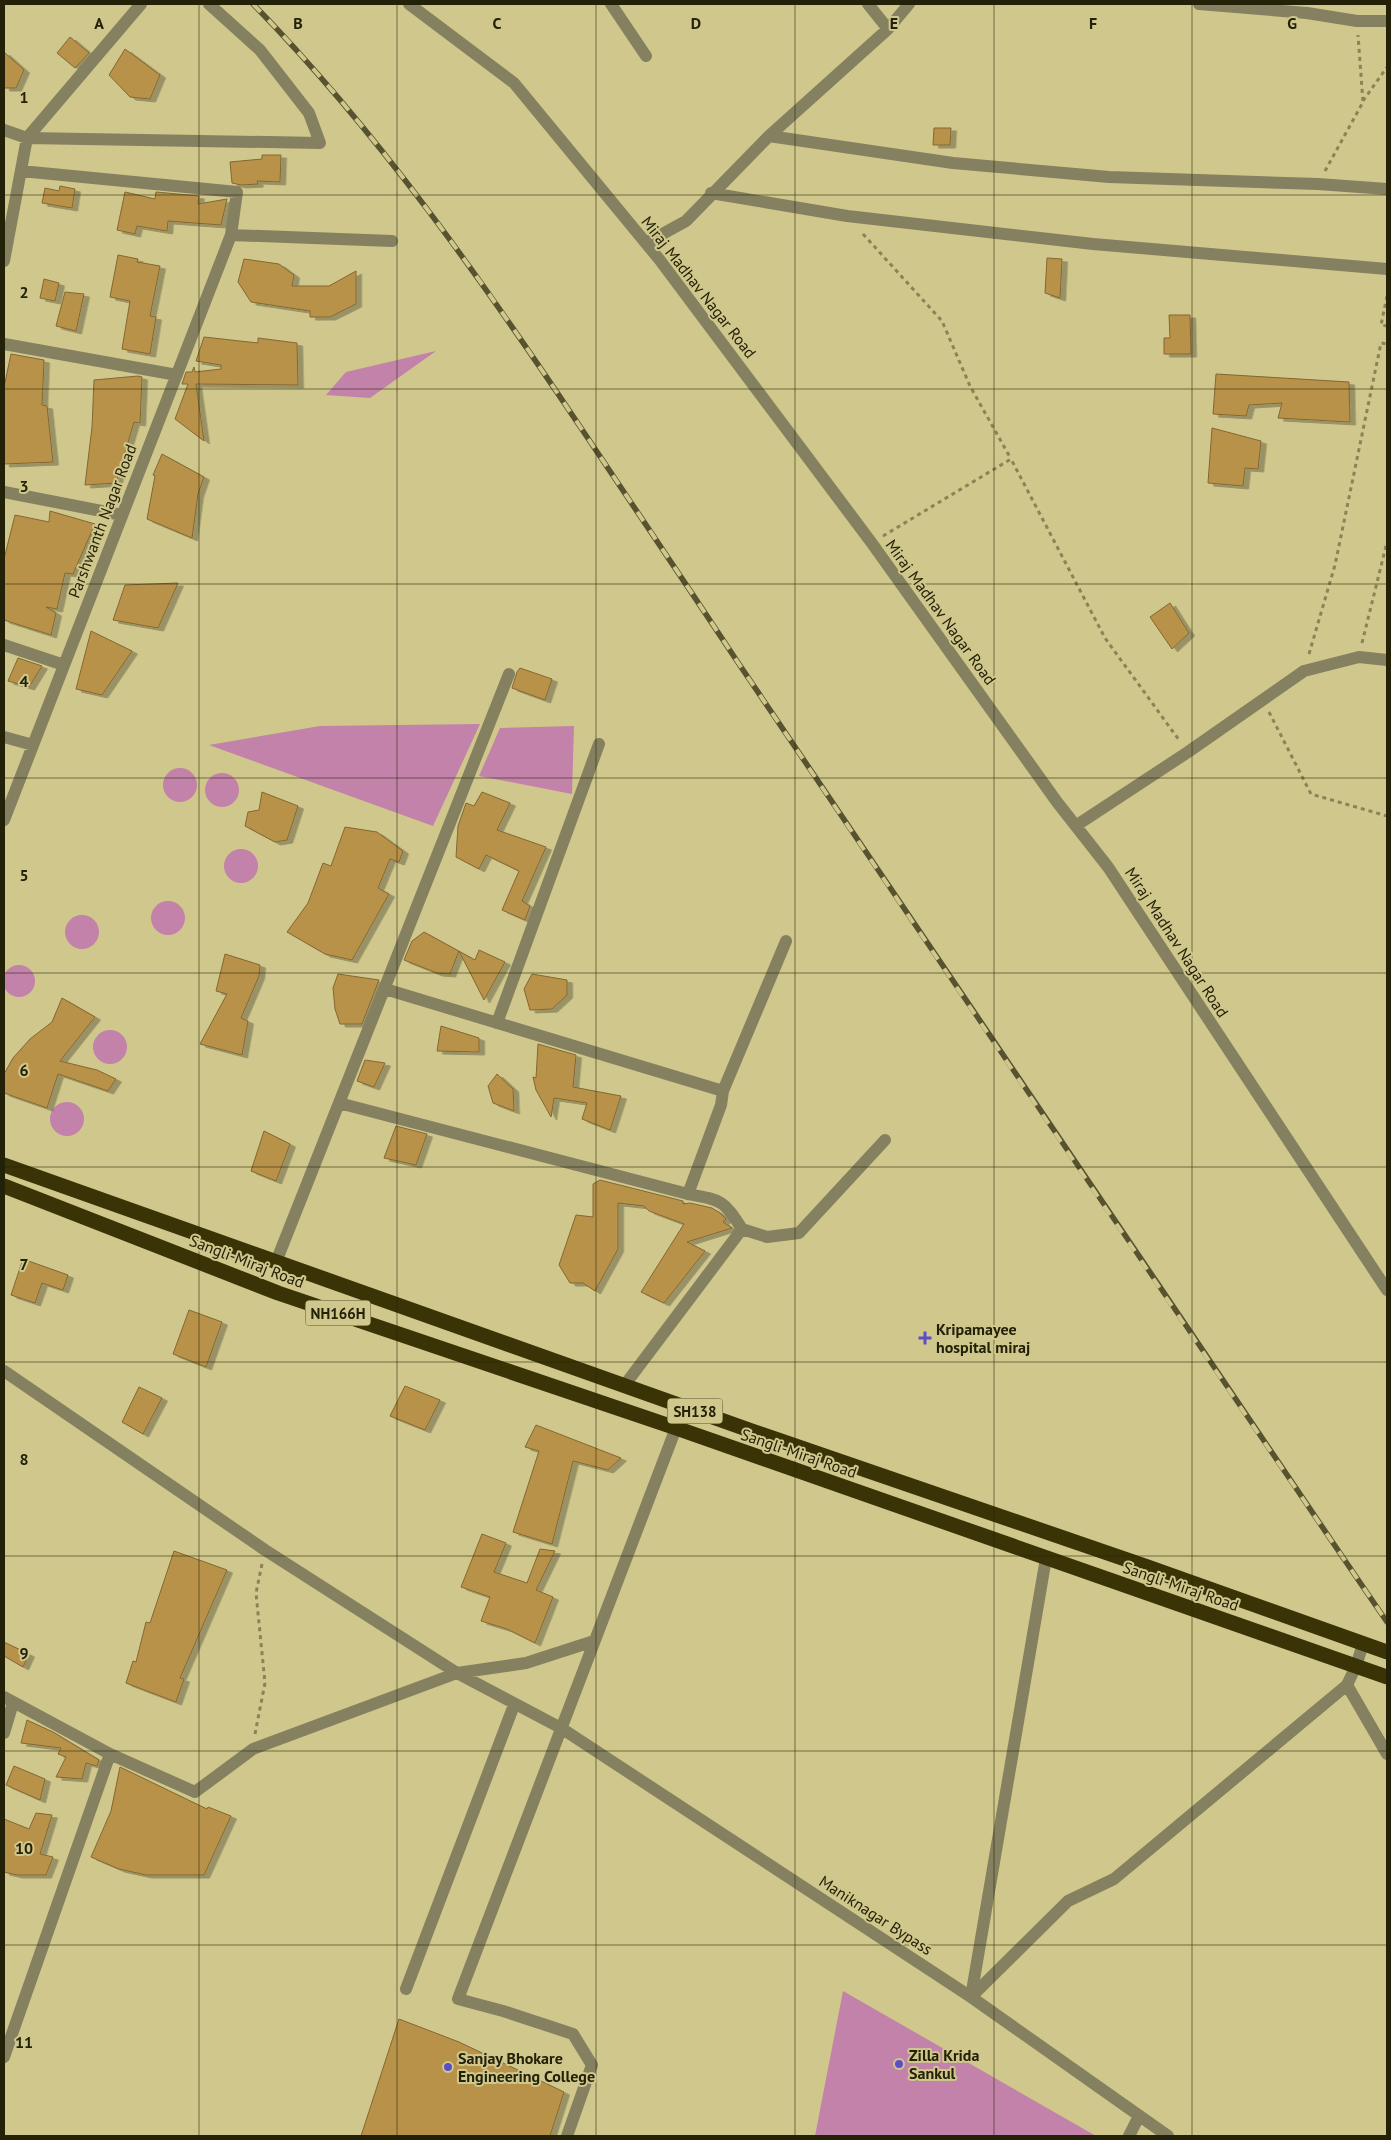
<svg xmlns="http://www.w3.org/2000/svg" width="1391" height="2140" font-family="'PT Sans',sans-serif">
<defs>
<filter id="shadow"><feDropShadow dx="5.5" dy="3" stdDeviation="0" flood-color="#0004"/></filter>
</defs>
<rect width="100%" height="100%" fill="#cfc78b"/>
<!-- green -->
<path fill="#c282aa" d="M436 351 370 398 326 395 346 372Z
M480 724 433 826 209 745 320 726Z
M574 726 572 794 479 776 500 728Z
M163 785a17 17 0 1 1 34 0a17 17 0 1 1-34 0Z
M205 790a17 17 0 1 1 34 0a17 17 0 1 1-34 0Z
M224 866a17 17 0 1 1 34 0a17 17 0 1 1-34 0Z
M151 918a17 17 0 1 1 34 0a17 17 0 1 1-34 0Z
M65 932a17 17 0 1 1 34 0a17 17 0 1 1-34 0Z
M3 981a16 16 0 1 1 32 0a16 16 0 1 1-32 0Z
M93 1047a17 17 0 1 1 34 0a17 17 0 1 1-34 0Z
M50 1119a17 17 0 1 1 34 0a17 17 0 1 1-34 0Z
M843 1991 1096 2136H815Z"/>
<!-- building -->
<path fill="#b99248" stroke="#836732" filter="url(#shadow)" d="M70 37 89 53 75 68 57 53Z
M125 49 160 75 150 99 130 97 109 75Z
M4 52 24 70 16 88H4Z
M934 128H951L950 145H933Z
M262 155H281L280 182 257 181 258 184 241 185 232 183 230 162 262 159Z
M60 186 75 189 72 208 42 203 45 188 59 191Z
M125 192 155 199 156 192 199 196 198 204 227 199 221 225 168 221 167 231 137 226 135 234 117 230Z
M118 255 138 259 137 262 160 266 150 316 156 317 150 354 122 349 130 301 110 297Z
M1047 258 1062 259 1060 298 1045 293Z
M244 259 279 264 294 275 292 286H329L356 271V304L330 317H310V311L251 302 238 282Z
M44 279 59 283 55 301 40 298Z
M65 292 84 294 76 331 56 326Z
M1169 315H1190L1191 354H1164V338H1170Z
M204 337 258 343V338L297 343 298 385 196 384 204 441 175 419 188 384H182L186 372H192L194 367 195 372 221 369V365L196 361Z
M11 354 44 360 42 405 47 406 53 462 4 464V387Z
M1216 374 1349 382 1350 422 1278 418 1282 403 1249 405 1246 416 1213 414Z
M138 376 142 377 140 423 134 422 116 483 85 485 92 427 94 380Z
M1212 428 1261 441 1258 469 1245 468 1243 486 1208 483Z
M162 454 204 477 198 494 192 538 147 519 155 476 153 475Z
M50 511 95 524 73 574 65 573 57 609 46 607 56 613 51 635 4 620V559L15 515 49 522Z
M178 583 158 628 113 620 125 585Z
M1170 603 1189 633 1172 649 1150 617Z
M91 631 132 651 102 695 76 689Z
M18 658 42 666 29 687 8 681Z
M520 668 552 679 545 700 512 688 517 672Z
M262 792 298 806 287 840 275 842 245 826 248 812 259 810Z
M482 792 510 803 497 830 546 847 522 901 530 906 525 920 502 910 519 871 486 855 479 869 456 857 458 826 466 803 474 806Z
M345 827 377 832 403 851 399 862 390 859 378 888 389 894 352 960 325 954 287 932 308 903 323 863 331 866Z
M424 932 475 960 479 950 505 962 484 1000 459 951 450 974 437 973 404 960 412 941Z
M225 954 260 965 259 976 241 1018 248 1021 242 1055 200 1044 227 994 216 991Z
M338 974 379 980 362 1024H340L335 1009 333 988Z
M532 974 567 980V995L552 1009 530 1010 524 989Z
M62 998 95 1017 60 1061 97 1070 116 1079 108 1091 58 1074 47 1108 4 1093V1074L13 1058 30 1039 52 1022Z
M441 1026 479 1038V1052L437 1051Z
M538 1044 576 1055 573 1087 621 1096 610 1130 582 1119 587 1103 554 1098 551 1117 536 1090 533 1077 536 1078Z
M365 1060 385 1063 374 1087 357 1081Z
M497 1074 513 1089 514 1111 493 1103 488 1086Z
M396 1126 427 1134 416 1165 384 1158Z
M264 1131 290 1144 276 1181 251 1171Z
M600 1180 683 1201V1204L690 1203 712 1208 720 1213 726 1219 723 1222 732 1228 687 1242 705 1251 664 1303 641 1292 684 1224 649 1211 644 1206 618 1203V1249L595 1291 583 1283H570L559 1265 576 1215 593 1217V1184Z
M23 1259 68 1275 63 1290 42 1283 35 1303 11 1295Z
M189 1310 222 1322 206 1367 173 1354Z
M405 1386 440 1400 425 1430 390 1416Z
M139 1387 162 1398 143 1434 122 1422Z
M536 1425 621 1458 608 1470 573 1461 552 1544 513 1532 539 1451 525 1447Z
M482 1534 506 1543 494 1572 527 1583 540 1549 555 1551 536 1590 553 1597 535 1643 507 1629 481 1621 490 1597 461 1587Z
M174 1551 227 1570 180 1678 184 1679 176 1702 126 1683 133 1661 136 1662 146 1622 150 1623Z
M4 1642 29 1654 23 1667 4 1656Z
M27 1720 53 1732 99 1760 97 1766 86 1763 82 1779 56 1777 66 1757 58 1754 61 1748 21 1743Z
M14 1766 45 1779 40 1800 6 1785Z
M120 1767 207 1809 208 1807 231 1816 204 1875H146L119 1869 91 1857 111 1811Z
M36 1813 52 1815 40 1854 53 1857 46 1875H17L4 1872V1819L29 1829Z
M399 2019 459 2042 564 2092 550 2136H361Z"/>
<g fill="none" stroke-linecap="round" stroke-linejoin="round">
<!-- path -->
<path stroke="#898356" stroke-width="3" stroke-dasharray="4 4" stroke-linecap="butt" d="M1363 101 1387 67
M1325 171 1363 102 1358 35
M863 234 942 321 970 386 1011 459
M1387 296 1381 325 1387 326
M883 536 1011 459 1105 638 1179 740
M1362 643 1387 542
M1309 654 1335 565 1381 343 1387 344
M1269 712 1311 794 1387 816
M255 1734 265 1683 256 1593 262 1564"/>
<!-- minor -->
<path stroke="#848060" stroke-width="12" d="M409 4 514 83 659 259 871 542 1057 802 1108 867 1387 1290
M611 4 646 56
M868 4 888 29
M1199 4 1307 13 1357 21H1387
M4 130 27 138 320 143 309 113 260 50 209 4
M769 136 953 163 1109 177 1318 184 1387 189
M711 193 847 216 1093 244 1387 269
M231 235 392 241
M646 243 686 221 769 136 888 29 909 4
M4 261 27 138 141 4
M4 344 177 375
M4 492 122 515
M4 645 64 665
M4 737 33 745
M4 820 231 235 237 192 21 171
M1077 825 1188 752 1304 671 1359 657 1387 660
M385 989 723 1091 721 1105 688 1194
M497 1023 599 744
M723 1091 786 941
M339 1103 688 1194C721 1200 724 1200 742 1229L624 1386
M742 1229 767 1237 799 1233 885 1140
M276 1262 509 674
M4 1371 265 1550 457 1673 561 1728 971 1997 1168 2136
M1363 1644 1356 1666 1347 1685 1387 1754
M4 1697 110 1754 195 1792 253 1749 457 1673 526 1663 594 1641
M4 1733 13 1703
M406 1989 514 1705
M971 1997 1068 1901 1114 1879 1347 1685
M971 1997 1046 1558
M4 2057 110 1754
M567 2136 592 2065 573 2034 503 2011 458 1999 676 1428
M1129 2136 1139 2116"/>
<!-- highway -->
<path stroke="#393306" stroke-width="15" d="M4 1165 752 1431 1148 1567 1387 1652
M4 1186 278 1293 676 1428 1387 1677"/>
<defs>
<path id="rail" d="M253 4C378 132 481 279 581 428 634 507 688 587 741 667 956 986 1170 1305 1387 1622"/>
</defs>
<!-- rail casing -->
<use href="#rail" stroke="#57522f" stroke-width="5.5"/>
<!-- rail -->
<use href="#rail" stroke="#cfc78b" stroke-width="4" stroke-dasharray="11" stroke-linecap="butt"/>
</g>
<!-- grid -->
<path fill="none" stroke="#242109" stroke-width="1" stroke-opacity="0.55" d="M199 4V2136M397 4V2136M596 4V2136M795 4V2136M994 4V2136M1192 4V2136M4 195H1387M4 389H1387M4 584H1387M4 778H1387M4 973H1387M4 1167H1387M4 1362H1387M4 1556H1387M4 1751H1387M4 1945H1387"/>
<!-- markers -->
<g fill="#5a4fc7" stroke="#cfc78b" stroke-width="2">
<path d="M922.5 1330.5h5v5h5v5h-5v5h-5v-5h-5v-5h5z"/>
<circle cx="899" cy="2064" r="5"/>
<circle cx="448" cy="2067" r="5"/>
</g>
<g text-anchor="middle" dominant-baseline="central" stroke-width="4" stroke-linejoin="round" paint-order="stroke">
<!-- shield labels -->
<g fill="#cfc78b" stroke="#575330" stroke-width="1">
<rect x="305.5" y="1300.5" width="65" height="25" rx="4"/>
<rect x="667.5" y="1398.5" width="55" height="25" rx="4"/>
</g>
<g font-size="15" font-weight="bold" fill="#242109">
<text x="338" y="1313">NH166H</text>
<text x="695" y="1411">SH138</text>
</g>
<!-- street labels -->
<g font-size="16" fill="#242109" stroke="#cfc78b">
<text transform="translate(699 287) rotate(52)">Miraj Madhav Nagar Road</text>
<text transform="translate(102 521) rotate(-69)">Parshwanth Nagar Road</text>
<text transform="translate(941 612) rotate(54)">Miraj Madhav Nagar Road</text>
<text transform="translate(1177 942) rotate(57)">Miraj Madhav Nagar Road</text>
<text transform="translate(247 1261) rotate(21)">Sangli-Miraj Road</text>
<text transform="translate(799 1453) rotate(19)">Sangli-Miraj Road</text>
<text transform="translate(1181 1586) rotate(19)">Sangli-Miraj Road</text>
<text transform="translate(876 1915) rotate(33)">Maniknagar Bypass</text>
</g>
<!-- poi labels -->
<g font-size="16" font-weight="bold" fill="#242109" stroke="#cfc78b" text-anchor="start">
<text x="936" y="1329">Kripamayee<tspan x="936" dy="18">hospital miraj</tspan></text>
<text x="909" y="2055">Zilla Krida<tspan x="909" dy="18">Sankul</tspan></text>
<text x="458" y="2058">Sanjay Bhokare<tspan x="458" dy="18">Engineering College</tspan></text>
</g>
</g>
<g font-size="16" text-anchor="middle" font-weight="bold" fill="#242109" stroke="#cfc78b" stroke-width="4" stroke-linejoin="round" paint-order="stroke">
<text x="99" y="29">A</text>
<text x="298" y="29">B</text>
<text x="497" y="29">C</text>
<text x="696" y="29">D</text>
<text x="894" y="29">E</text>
<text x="1093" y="29">F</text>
<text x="1292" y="29">G</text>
<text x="24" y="103">1</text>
<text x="24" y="298">2</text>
<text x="24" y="492">3</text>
<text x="24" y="687">4</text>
<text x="24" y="881">5</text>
<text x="24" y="1076">6</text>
<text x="24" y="1270">7</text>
<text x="24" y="1465">8</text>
<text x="24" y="1659">9</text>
<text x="24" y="1854">10</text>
<text x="24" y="2048">11</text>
</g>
<!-- border -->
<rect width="1391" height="2140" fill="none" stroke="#242109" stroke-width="10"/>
</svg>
